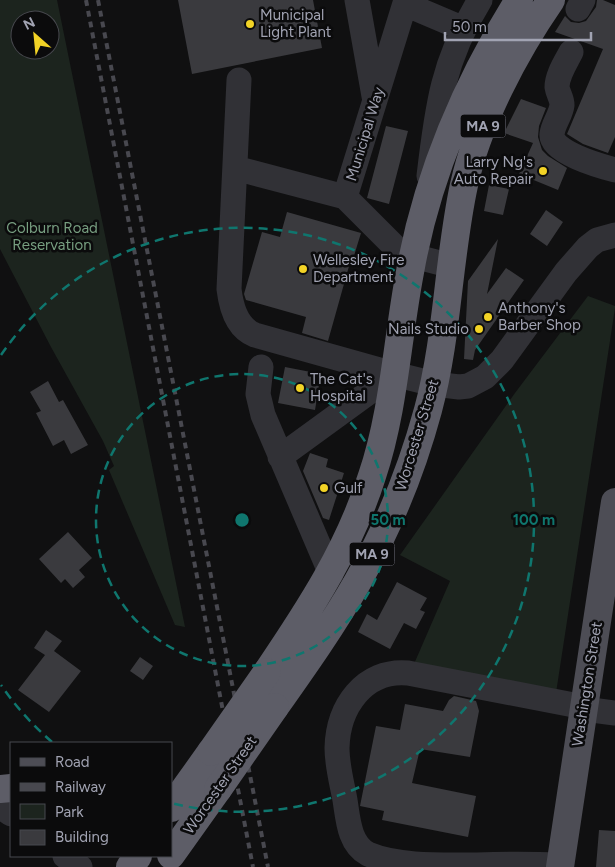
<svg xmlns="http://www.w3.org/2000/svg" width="615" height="867" font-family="Figtree,sans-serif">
<rect width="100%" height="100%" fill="#101011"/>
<!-- green -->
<path fill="#1c241e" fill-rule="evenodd" d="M0 0H57L185 627 175 625 109 470 114 466 103 441 51 347 0 249ZM20 20H50V50H20Z
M588 296 615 306V308L556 693 414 664 450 581 400 555 515 393Z"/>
<!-- building -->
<path fill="#3a3a3e" d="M178 0H313L322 48 192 74Z
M597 0H603L615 5V137L608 153 583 144 567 134 603 49 555 32 565 16 571 22 579 23 586 21 596 7Z
M521 99 546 108 539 126 538 137 542 150 548 156 567 168 558 190 519 174 533 143 504 133Z
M386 126 408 131 389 204 367 198Z
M489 185 509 189 503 215 484 211Z
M546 210 563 222 547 246 530 234Z
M287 212 361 233 353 259H351L328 341 302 333 306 317 246 300 244 294 262 232 280 237Z
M498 239 487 294 506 268 524 280 475 350 473 360 464 359 468 281Z
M285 367 321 374 315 410 278 403Z
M48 381 59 402 63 400 88 445 71 454 64 440 53 446 36 413 41 411 30 392Z
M310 453 328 459 326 467 344 473 329 520 323 518 303 471Z
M68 532 92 558 79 570 85 577 73 588 65 579 61 583 39 559Z
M397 582 427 598 420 610 425 612 416 629 404 623 390 649 358 632 367 614 377 620Z
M46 630 62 641 54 651 81 671 49 712 18 690 45 655 34 648Z
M140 657 153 666 143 680 130 671Z
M454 696 476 701 477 704 479 711 470 757 420 749 412 783 476 796 468 837 382 820 384 811 360 806 376 726 400 730 405 704 443 711 449 700Z
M599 830 615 831V867H596Z"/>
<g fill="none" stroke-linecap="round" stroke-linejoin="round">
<!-- minor -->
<path stroke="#313136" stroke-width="25" d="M357 0 374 96
M405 4 464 29
M578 9 583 0
M571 52C566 62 557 75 557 87 558 94 562 98 562 105 561 115 553 124 552 134 550 152 600 166 615 170
M239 80 229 289C231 306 237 328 255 335L394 374 434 384 459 387 468 386 485 377 502 360 566 272 588 247 597 240 615 235
M235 168 345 197
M429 176C437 107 443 60 480 0
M345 197 406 0
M345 197 398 250 413 256 452 266
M261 367 258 394 263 415 331 574
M280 457 394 374
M584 709 615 713
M0 806 11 814
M65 856 80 867
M560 865C532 864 505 864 477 865 443 865 399 867 368 854 349 844 348 819 345 800 342 783 337 766 337 748 338 707 364 669 408 673L584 707"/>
<!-- major -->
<path stroke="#4d4d55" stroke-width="28" d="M560 867 615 502"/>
<!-- highway -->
<path stroke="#5d5d67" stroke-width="28" d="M267 672C309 610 349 549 372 476 394 411 397 340 410 272 427 176 467 82 519 0
M275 707C304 666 333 625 358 581 388 528 412 469 428 410 448 336 448 259 464 185 478 122 515 52 551 0
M0 789 11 788
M171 808 211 752
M171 855 218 789
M130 867 138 856"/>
<!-- rail -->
<path stroke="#48484f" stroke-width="4" stroke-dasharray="6 5" stroke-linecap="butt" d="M86 0 253 867
M98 0 268 867"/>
<!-- highway-bridge -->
<path stroke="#5d5d67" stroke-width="28" d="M211 752 267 672
M218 789 275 707"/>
</g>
<!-- distance rings -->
<g fill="none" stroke="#0f766e" stroke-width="2.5" stroke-dasharray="9 6">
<circle cx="242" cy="520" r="146"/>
<path d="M52 742A292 292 0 0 1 1 685M1 355A292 292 0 1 1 171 803"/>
</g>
<!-- markers -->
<g fill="#f2d326" stroke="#0b0b0c" stroke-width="2">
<circle cx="250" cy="24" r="5"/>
<circle cx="543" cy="171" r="5"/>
<circle cx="303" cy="269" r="5"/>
<circle cx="488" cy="317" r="5"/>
<circle cx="479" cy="329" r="5"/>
<circle cx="300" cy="388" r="5"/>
<circle cx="324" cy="488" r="5"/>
</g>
<g text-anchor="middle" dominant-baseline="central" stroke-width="5" stroke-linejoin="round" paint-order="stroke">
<!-- shield labels -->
<g fill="#0b0b0c" stroke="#747580" stroke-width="1">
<rect x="460.5" y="114.5" width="45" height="23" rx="4"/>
<rect x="349.5" y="542.5" width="45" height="23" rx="4"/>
</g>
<g font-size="14" font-weight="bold" fill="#a1a3b2">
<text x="483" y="126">MA 9</text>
<text x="372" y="554">MA 9</text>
</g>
<!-- poi labels -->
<g font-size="15" fill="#a1a3b2" stroke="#0b0b0c" text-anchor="start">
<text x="260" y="15">Municipal<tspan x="260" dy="17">Light Plant</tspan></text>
<text x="533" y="162" text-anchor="end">Larry Ng's<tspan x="533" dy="17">Auto Repair</tspan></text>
<text x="313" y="260">Wellesley Fire<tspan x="313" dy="17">Department</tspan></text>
<text x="498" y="308">Anthony's<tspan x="498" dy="17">Barber Shop</tspan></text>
<text x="469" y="329" text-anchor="end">Nails Studio</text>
<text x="310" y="379">The Cat's<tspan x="310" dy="17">Hospital</tspan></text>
<text x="334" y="488">Gulf</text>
</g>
<!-- street labels -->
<g font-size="15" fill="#a1a3b2" stroke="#0b0b0c">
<text transform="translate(365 134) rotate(-73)">Municipal Way</text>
<text transform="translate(417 435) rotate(-73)">Worcester Street</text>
<text transform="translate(587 684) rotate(-81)">Washington Street</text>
<text transform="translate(220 785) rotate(-55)">Worcester Street</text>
</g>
<!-- park labels -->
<g font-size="15" fill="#779e80" stroke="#0b0b0c">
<text x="52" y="228">Colburn Road<tspan x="52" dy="17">Reservation</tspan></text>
</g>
</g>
<circle cx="242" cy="520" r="8" fill="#0f766e" stroke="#0b0b0c" stroke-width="2.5"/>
<g font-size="15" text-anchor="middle" font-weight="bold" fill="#0f766e" stroke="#0b0b0c" stroke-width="5" stroke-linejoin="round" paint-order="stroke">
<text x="388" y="525">50 m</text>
<text x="534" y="525">100 m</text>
</g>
<!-- legend -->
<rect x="10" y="742" width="162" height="115" fill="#0b0b0c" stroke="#47484e"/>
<rect x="20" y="758" width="25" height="8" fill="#4d4d55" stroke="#47484e"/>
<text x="55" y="767" font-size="15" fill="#a1a3b2">Road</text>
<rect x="20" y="783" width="25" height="8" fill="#48484f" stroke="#47484e"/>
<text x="55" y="792" font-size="15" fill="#a1a3b2">Railway</text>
<rect x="20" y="804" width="25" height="15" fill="#1c241e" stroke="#47484e"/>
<text x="55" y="817" font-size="15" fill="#a1a3b2">Park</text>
<rect x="20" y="830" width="25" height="15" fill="#3a3a3e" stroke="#47484e"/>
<text x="55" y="842" font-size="15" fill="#a1a3b2">Building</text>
<!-- north arrow -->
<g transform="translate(35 35) rotate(333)"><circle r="24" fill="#0b0b0c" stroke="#47484e"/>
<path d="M0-4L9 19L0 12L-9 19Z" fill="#f2d326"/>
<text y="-8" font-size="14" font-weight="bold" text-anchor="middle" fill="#a1a3b2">N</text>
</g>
<!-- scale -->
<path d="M445 32v8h146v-8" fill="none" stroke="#a1a3b2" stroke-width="2.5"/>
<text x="452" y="32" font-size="15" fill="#a1a3b2" stroke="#0b0b0c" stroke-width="4" paint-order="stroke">50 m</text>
</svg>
